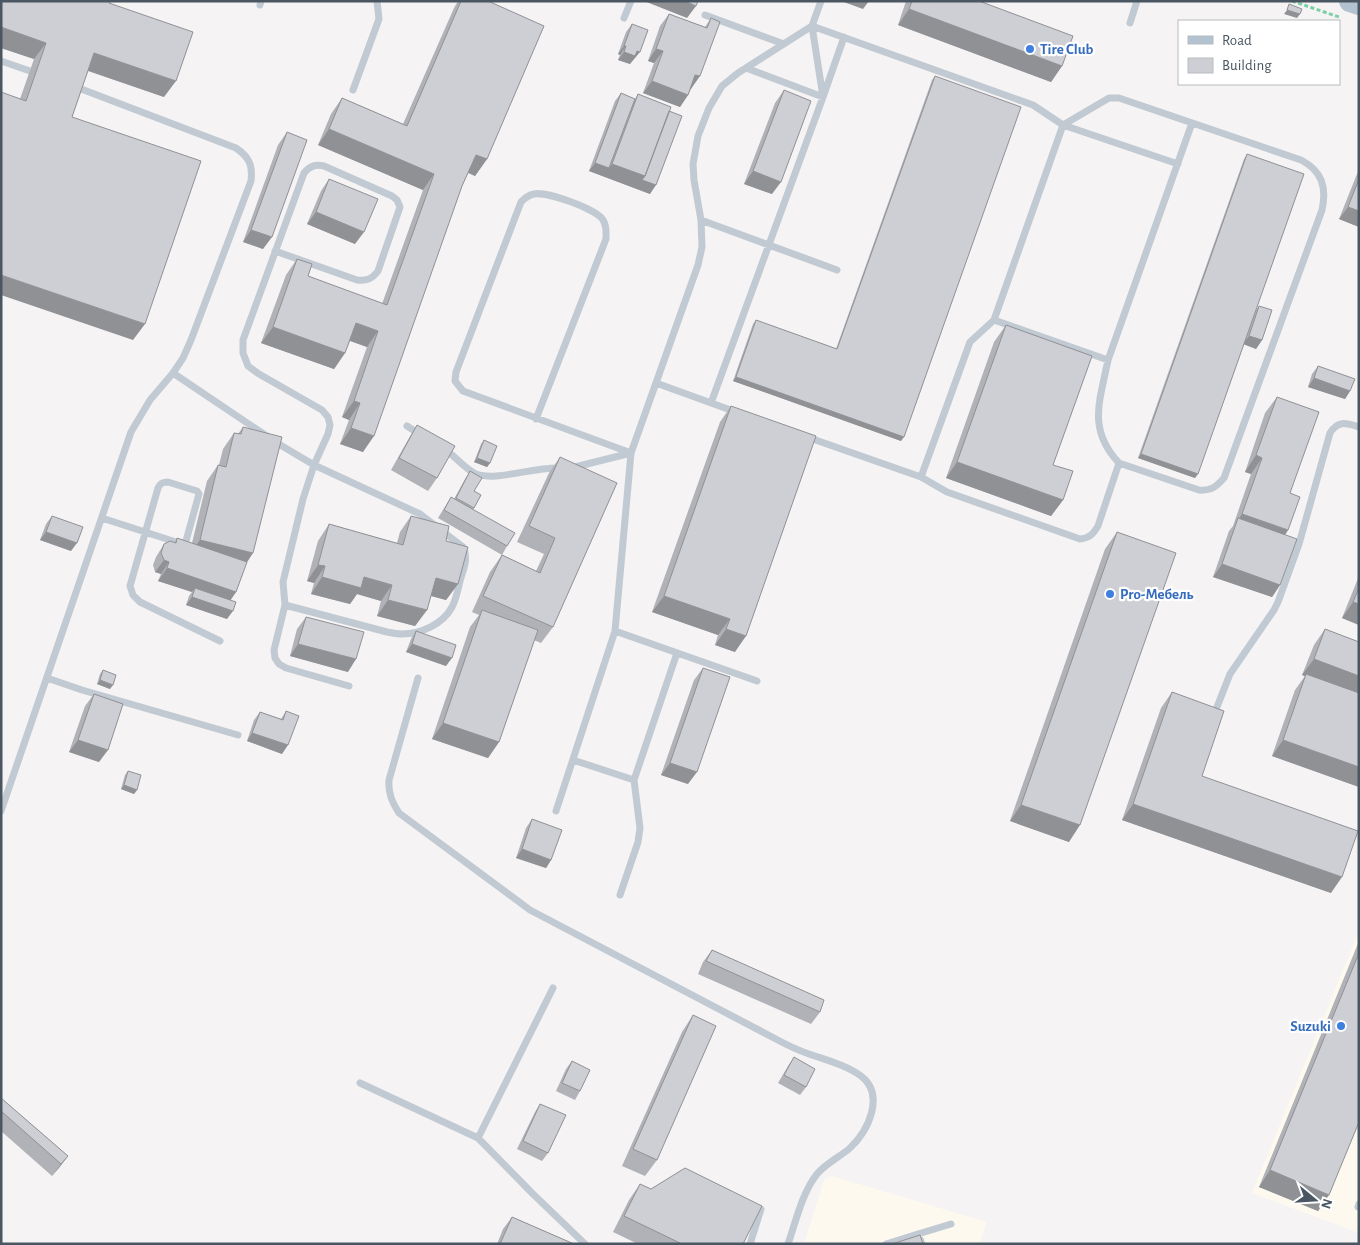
<svg xmlns="http://www.w3.org/2000/svg" width="1360" height="1245" font-family="'Alegreya Sans',sans-serif">
<rect width="100%" height="100%" fill="#f5f3f3"/>
<!-- commercial -->
<path fill="#fdf9ef" d="M1359 931V1233L1252 1193Z
M832 1176 987 1222 979 1244H804L824 1180Z"/>
<g fill="none" stroke-linecap="round" stroke-linejoin="round">
<!-- path -->
<path stroke="#7ad0a6" stroke-width="3" stroke-dasharray="4 2.5" stroke-linecap="butt" d="M1292 1 1339 17"/>
<!-- service -->
<path stroke="#c1cad2" stroke-width="7" d="M260 5 261 1
M705 15 784 44
M624 18 631 1
M1130 23 1137 1
M812 26 1033 105 1063 125 1178 164
M1 61 30 71
M746 68 823 97 844 37
M353 90 379 19 377 1
M701 220 837 270
M275 251 357 280C367 281 372 279 378 271L400 207 397 200 392 196 324 166C315 164 310 166 304 173L243 340V353L248 366 259 374 322 410 328 417 330 425 328 434 314 465 303 499 283 582 285 605 274 650 275 658 279 664 286 668 349 686
M994 320 1108 360 1192 123
M173 373 277 443 314 465 420 514 463 547C469 559 463 570 460 581 458 590 456 600 452 607 443 624 421 634 402 634 397 634 392 633 387 632L285 605
M656 383 736 412
M711 403 823 97 812 26 821 1
M536 419 606 239C606 232 607 226 603 220 597 209 546 191 534 194 528 195 525 198 521 202L456 372 455 381 463 391 631 453
M407 426 421 435
M807 437 921 477 970 342 994 320 1063 125 1109 98H1119L1301 160C1322 171 1327 187 1322 210L1224 478C1216 487 1211 491 1199 490L1119 463
M443 448C454 455 463 467 474 473 493 483 536 466 560 468
M571 468 631 453
M921 477 947 492 1080 539C1090 538 1093 534 1098 526L1119 463C1087 429 1100 401 1108 360
M102 518 179 543 186 541 199 494 197 491 168 482C163 482 160 483 158 488L130 586 133 595 140 602 220 641
M47 678 82 690 238 735
M418 678 389 780C388 793 392 802 399 813L530 910 774 1038C785 1044 797 1050 809 1054 826 1060 846 1065 861 1076 885 1094 869 1131 850 1148 840 1157 826 1163 817 1174 802 1193 796 1221 788 1244
M757 681 615 631 631 453 698 265 702 247 701 220 694 180 693 164 698 136 709 108 722 86 738 73 812 26
M1215 712 1230 674 1274 610 1278 602 1299 544 1330 433C1338 420 1346 423 1359 427
M573 760 634 780
M1 811 131 432 150 400 173 373 183 358 191 340 251 181C253 165 249 157 236 148L76 87
M556 811 615 631
M620 895 638 842 640 828 634 780 677 653
M553 988 478 1138 533 1194 585 1244
M360 1083 478 1138
M1358 1207 1359 1204
M918 1234 951 1224
M750 1244 761 1209
M886 1244 918 1234 922 1244"/>
<!-- primary -->
<path stroke="#b3c2d1" stroke-width="22" d="M1350 1 1359 4"/>
</g>
<!-- wall -->
<path fill="#b0b2b7" d="M458 1H461L487 159 475 176 468 173 462 186 363 452 340 444 349 420 342 417 367 347 350 341 345 353 334 369 261 343 286 275 297 259 308 276 382 304 423 190 318 145 331 114 342 98 403 124 454 8Z
M906 1H979L1062 66 1051 82 898 25Z
M109 3 164 97 88 71 72 117 133 340 20 99 34 59 1 48Z
M669 14 705 27 711 18 691 89 688 95 680 107 643 93 654 63 648 61 660 26Z
M632 24 634 60 633 59 630 64 618 60 620 55 618 54 626 32Z
M935 76 901 441 733 381 753 324 756 320 836 349 932 80Z
M784 90 772 194 744 184 775 103Z
M621 93 635 99 638 94 669 111 650 194 589 171 615 101Z
M287 132 263 249 243 242 278 145Z
M1247 154 1256 310 1259 306 1262 340 1256 349 1244 344 1195 478 1138 458 1244 159Z
M1359 169V227L1339 219Z
M329 179 355 244 307 224 321 191Z
M1006 325 1053 465 1063 500 1051 516 946 478 994 342Z
M1318 366 1350 391 1345 399 1308 387 1312 374Z
M1277 397 1290 493 1288 530 1285 535 1280 585 1272 597 1213 577 1229 531 1233 526 1251 474 1245 472 1265 413Z
M731 406 735 652 715 645 718 635 652 612 720 422Z
M417 425 437 478 428 491 391 470 409 438Z
M243 427 246 564 236 592 230 600 227 619 186 605 189 596 192 592 158 581 161 574 155 572 153 565 156 557 164 544 175 542 177 538 192 543 207 481 218 465H219L223 449 234 433 238 434Z
M484 440 490 463 487 467 474 462 481 444Z
M560 457 553 627 541 643 534 640 499 742 488 758 432 739 470 627 479 615 472 612 490 572 502 555 536 571 544 554 517 542 549 473Z
M470 471 474 491 481 495 473 510 507 546 502 555 438 518 451 497 454 499 465 479Z
M52 516 71 551 40 540 46 524Z
M411 516 446 541 458 584 446 600 431 596 427 610 415 626 377 616 381 601 357 594 350 604 311 594 314 583 307 581 318 541 329 524 397 543 400 532Z
M1117 532 1069 842 1010 821 1105 549Z
M1359 576V625L1342 618Z
M306 617 348 672 290 656 297 629Z
M1325 629 1359 642V787L1272 756 1295 690 1305 676 1302 675 1314 645Z
M416 631 446 666 406 652 411 639Z
M703 668 688 784 661 775 694 680Z
M103 670 110 689 97 684 100 674Z
M1172 692 1202 776 1331 893 1122 820 1161 708Z
M94 694 99 762 69 752 85 706Z
M286 711 282 754 247 741 254 720 260 712 281 719Z
M128 771 137 790 134 794 121 789 125 775Z
M532 819 551 860 546 868 516 858 526 828Z
M1359 941V1122L1318 1211 1259 1187Z
M712 950 820 1012 811 1024 698 974 703 962Z
M693 1015 657 1160 645 1176 622 1166 682 1032Z
M794 1057 806 1087 800 1095 778 1083 788 1066Z
M572 1061 580 1091 575 1100 556 1091 566 1069Z
M1 1098 68 1156 52 1176 1 1131Z
M540 1104 548 1153 542 1161 517 1149 535 1112Z
M640 1184 743 1244H638L613 1232 629 1200Z
M512 1217 574 1244H497L503 1229Z"/>
<!-- shaded-wall -->
<path fill="#909195" d="M644 1H685L696 6 687 18Z
M841 1H869L863 9Z
M909 9 1062 66 1051 82 898 25Z
M1287 10 1300 14 1297 18 1284 14Z
M1 27 46 43 34 59 1 48Z
M624 46H626L620 55 618 54Z
M656 49 663 51 654 63 648 61Z
M637 51 640 52 630 64 618 60 624 52Z
M94 53 176 81 164 97 83 69Z
M695 75 700 76 691 89 687 87Z
M652 81 688 95 680 107 643 93Z
M329 129 434 174 423 190 318 145Z
M476 155 487 159 475 176 465 171Z
M595 163 609 168 612 164 645 176 656 185 650 194 589 171Z
M753 171 781 182 772 194 744 184Z
M1348 207 1359 211V227L1339 219Z
M316 212 364 232 355 244 307 224Z
M251 230 272 237 263 249 243 242Z
M1 275 145 324 133 340 1 295Z
M356 323 378 331 367 347 345 339Z
M273 327 345 353 334 369 261 343Z
M1249 336 1262 340 1256 349 1243 344Z
M736 377 904 437 901 441 733 381Z
M1314 378 1350 391 1345 399 1308 387Z
M354 401 360 403 349 420 342 417Z
M351 428 374 436 363 452 340 444Z
M1141 454 1198 474 1195 478 1138 458Z
M1256 455 1262 458 1251 474 1245 472Z
M477 458 490 463 487 467 474 462Z
M957 462 1063 500 1051 516 946 478Z
M1242 514 1288 530 1277 547 1236 523Z
M46 532 77 543 71 551 40 540Z
M200 540 253 553 242 570 188 556Z
M164 560 169 562 161 574 155 572Z
M1222 564 1280 585 1272 597 1213 577Z
M318 565 325 566 314 583 307 581Z
M167 568 236 592 228 604 195 588 192 592 158 581Z
M322 577H364L392 585 381 601 357 594 350 604 311 594Z
M436 578 458 584 446 600 424 594Z
M664 596 730 619 718 635 652 612Z
M192 597 233 611 227 619 186 605Z
M388 600 427 610 415 626 377 616Z
M1353 602 1359 604V625L1342 618Z
M726 629 746 636 735 652 715 645Z
M298 644 356 659 348 672 290 656Z
M412 644 452 658 446 666 406 652Z
M1314 659 1359 676V696L1306 674 1305 676 1302 675Z
M100 680 113 685 110 689 97 684Z
M443 723 499 742 488 758 432 739Z
M252 733 288 745 282 754 247 741Z
M78 740 108 750 99 762 69 752Z
M1283 740 1359 767V787L1272 756Z
M670 763 697 772 688 784 661 775Z
M124 785 137 790 134 794 121 789Z
M1133 804 1342 877 1331 893 1122 820Z
M1021 805 1080 825 1069 842 1010 821Z
M522 849 551 860 546 868 516 858Z
M68 1156 59 1168 52 1176 61 1164Z
M1270 1170 1329 1195 1318 1211 1259 1187Z"/>
<!-- building -->
<path fill="#cdcfd5" stroke="#909195" d="M1 1H110L109 3 193 32 176 81 94 53 72 117 201 161 145 324 1 275V92L26 101 46 43 1 27Z
M461 1H488L544 26 487 159 476 155 462 186 374 436 351 428 360 403 354 401 378 331 356 323 345 353 273 327 297 259 312 264 308 276 387 305 434 174 329 129 342 98 407 126Z
M685 1H698L696 6Z
M912 1H979L1073 36 1062 66 909 9Z
M1289 4 1302 9 1300 14 1287 10Z
M669 14 707 28 711 18 720 22 700 76 695 75 688 95 652 81 663 51 656 49Z
M632 24 648 30 640 52 637 51 635 56 624 52 626 46H624Z
M935 76 1021 107 904 437 736 377 756 320 837 349Z
M784 90 811 101 781 182 753 171Z
M621 93 635 99 609 168 595 163Z
M638 94 671 107 645 176 612 164Z
M669 111 682 116 656 185 642 180 645 176Z
M287 132 307 140 272 237 251 230Z
M1247 154 1304 174 1198 474 1141 454Z
M329 179 378 199 364 232 316 212Z
M1359 179V211L1348 207Z
M1259 306 1272 310 1262 340 1249 336Z
M1006 325 1092 356 1053 465 1073 471 1063 500 957 462Z
M1318 366 1355 379 1350 391 1314 378Z
M1277 397 1319 412 1290 493 1300 497 1288 530 1242 514 1262 458 1256 455Z
M731 406 816 436 746 636 726 629 730 619 664 596Z
M417 425 455 446 437 478 399 458Z
M243 427 282 437 253 553 200 540 218 465 226 467 234 433 241 434Z
M484 440 497 446 490 463 477 458Z
M560 457 617 483 553 627 483 596 502 555 540 573 555 538 529 526Z
M470 471 482 478 474 491 481 495 474 508 456 498Z
M451 497 515 533 507 546 444 510Z
M52 516 83 527 77 543 46 532Z
M411 516 449 526 446 541 468 547 458 584 436 578 427 610 388 600 392 585 364 577 361 588 322 577 325 566 318 565 329 524 403 545Z
M1238 518 1297 539 1280 585 1222 564Z
M1117 532 1176 553 1080 825 1021 805Z
M177 538 247 562 236 592 167 568 169 562 164 560 161 553 164 544 170 541 176 543Z
M195 588 236 602 233 611 192 597Z
M1359 588V604L1353 602Z
M482 610 538 630 499 742 443 723Z
M306 617 364 632 356 659 298 644Z
M1325 629 1359 642V676L1314 659Z
M416 631 456 645 452 658 412 644Z
M703 668 730 677 697 772 670 763Z
M103 670 116 675 113 685 100 680Z
M1306 674 1359 693V767L1283 740Z
M1172 692 1224 711 1202 776 1358 831 1342 877 1133 804Z
M94 694 123 704 108 750 78 740Z
M286 711 299 716 288 745 252 733 260 712 283 720Z
M128 771 141 775 137 790 124 785Z
M532 819 562 830 551 860 522 849Z
M712 950 824 1000 820 1012 706 961Z
M1359 953V1122L1329 1195 1270 1170Z
M693 1015 716 1026 657 1160 633 1149Z
M794 1057 815 1069 806 1087 784 1075Z
M572 1061 590 1070 580 1091 562 1083Z
M1 1098 68 1156 61 1164 1 1111Z
M540 1104 566 1115 548 1153 523 1141Z
M685 1168 762 1206 743 1244H682L624 1216 640 1184 651 1189Z
M512 1217 574 1244H500Z
M920 1235 923 1244H892Z"/>
<!-- markers -->
<g fill="#3f7fe0" stroke="#fff" stroke-width="2">
<circle cx="1030" cy="49" r="5"/>
<circle cx="1110" cy="594" r="5"/>
<circle cx="1341" cy="1026" r="5"/>
</g>
<g text-anchor="middle" dominant-baseline="central" stroke-width="4.5" stroke-linejoin="round" paint-order="stroke">
<!-- shop labels -->
<g font-size="15" font-weight="bold" fill="#366cbe" stroke="#fff" text-anchor="start">
<text x="1040" y="49">Tire Club</text>
<text x="1120" y="594">Pro-Мебель</text>
<text x="1331" y="1026" text-anchor="end">Suzuki</text>
</g>
</g>
<!-- border -->
<rect width="1360" height="1245" fill="none" stroke="#4a5661" stroke-width="5"/>
<!-- legend -->
<rect x="1178" y="20" width="162" height="65" fill="#ffffff" stroke="#b7bbc0"/>
<rect x="1188" y="36" width="25" height="8" fill="#b3c2d1" stroke="#b7bbc0"/>
<text x="1222" y="45" font-size="15" fill="#4a5661">Road</text>
<rect x="1188" y="58" width="25" height="15" fill="#cdcfd5" stroke="#b7bbc0"/>
<text x="1222" y="70" font-size="15" fill="#4a5661">Building</text>
<!-- north arrow -->
<g transform="translate(1315 1200) rotate(108)" stroke="#ffffff" stroke-width="4" paint-order="stroke">
<path d="M0-4L9 19L0 12L-9 19Z" fill="#4a5661"/>
<text y="-8" font-size="14" font-weight="bold" text-anchor="middle" fill="#4a5661">N</text>
</g>
</svg>
